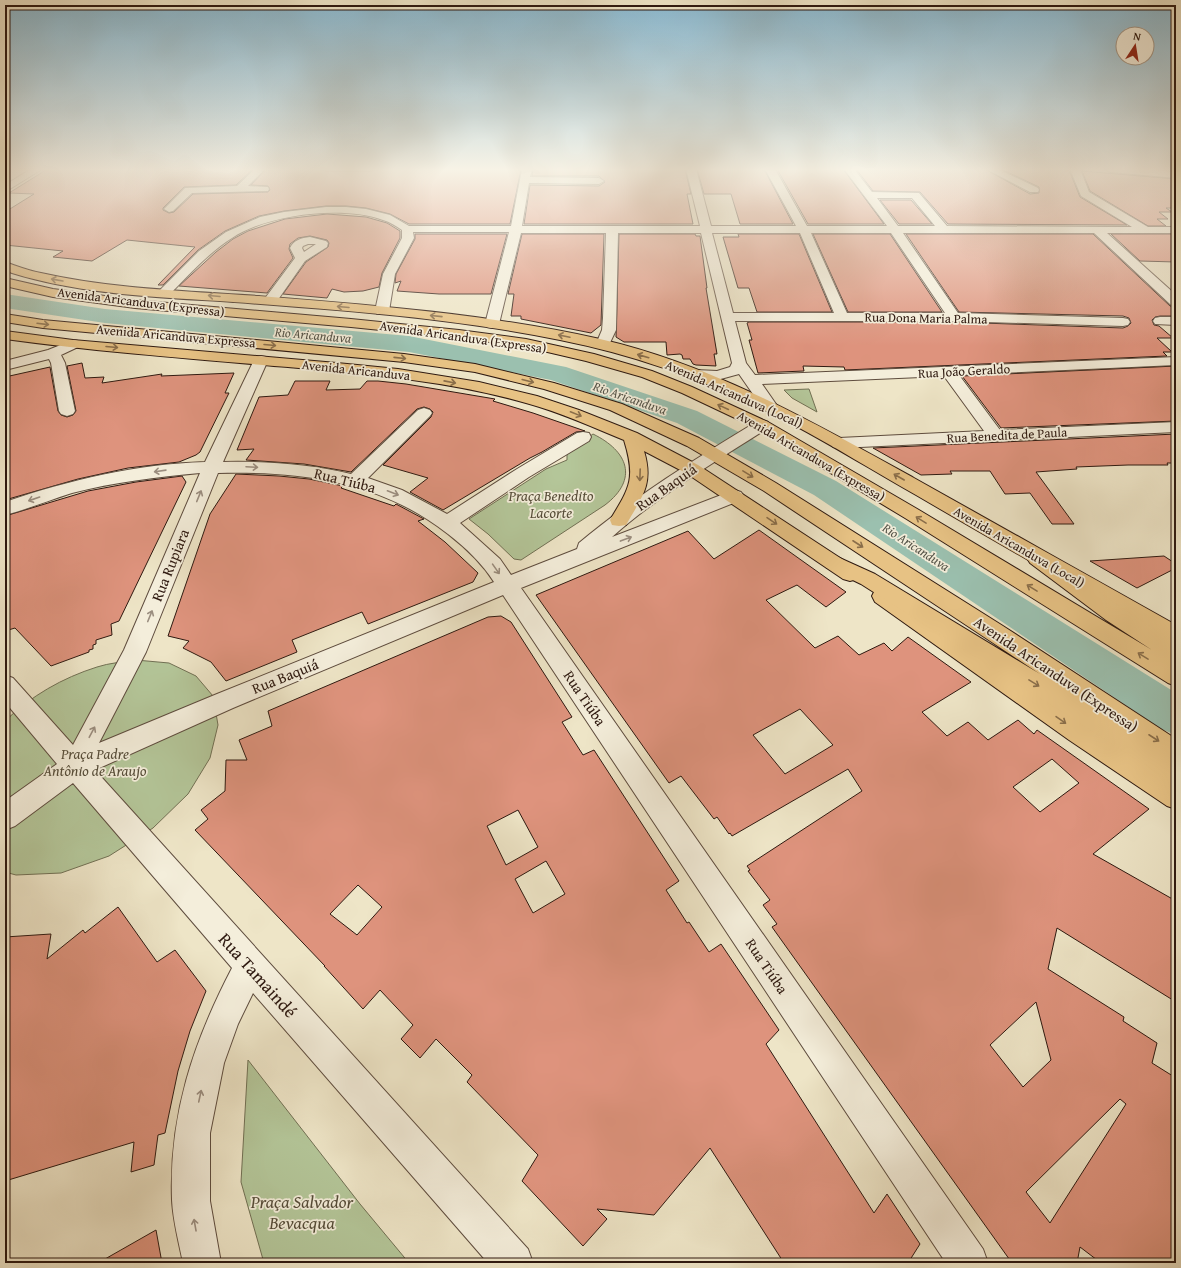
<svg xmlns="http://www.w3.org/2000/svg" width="1181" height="1268" font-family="'Gentium Book Plus',serif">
<rect width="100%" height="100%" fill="#eee5c7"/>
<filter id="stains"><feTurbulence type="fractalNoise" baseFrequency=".005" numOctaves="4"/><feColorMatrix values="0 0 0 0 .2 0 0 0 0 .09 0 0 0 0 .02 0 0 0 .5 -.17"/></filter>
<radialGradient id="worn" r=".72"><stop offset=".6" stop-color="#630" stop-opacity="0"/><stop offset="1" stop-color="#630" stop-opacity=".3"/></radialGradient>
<!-- green -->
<path fill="#b4c699" stroke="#717054" d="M809 389 817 412 792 398 784 390Z
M593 434C628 451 639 479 605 505L521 560 514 559 488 534 469 519 546 469 567 460V452Z
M136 660 169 663 196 676 213 696 218 725 210 758 188 794 153 828 109 856 61 873 16 875 5 872V721C31 696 62 678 97 667 109 663 123 662 136 660Z
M248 1060 360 1204 409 1263H264L241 1182Z"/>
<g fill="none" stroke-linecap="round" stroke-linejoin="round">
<!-- river -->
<path fill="#9bc0af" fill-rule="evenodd" d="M5 294 105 309 409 336 566 367 697 411 836 481 1176 693V735L1161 729 814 495 677 423 551 380 409 352 105 323 5 308Z"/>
</g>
<!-- building -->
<path fill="#de937d" stroke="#2e1910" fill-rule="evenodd" d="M54 169H253L236 185 184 187 163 208V210L169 213 174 212 193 194 268 192 270 190 268 186 251 185 266 169H322L320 170 327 171H372L374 169H521L510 224H409L390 214 366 208 346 206H326L284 211 259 216 225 231 198 250 163 285H158L195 247 127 240 92 261 53 257 63 251 5 245V212L34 194 9 193 46 170Z
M533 169H685L691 194H687L693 224H524L530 185 599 186 605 182 599 176H532Z
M697 169H764L793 224H740L731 194H704Z
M777 169H843L884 224H808Z
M856 169H985L1030 194 1039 193V187L1001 169 1069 170 1080 197 1127 225 948 224 920 192 873 191Z
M1082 171 1176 179V208H1166L1172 212H1159L1168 219H1157L1166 226H1148L1090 191Z
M880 200H911L932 224H899Z
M327 214 366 217 387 223 400 231V238L382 273 379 287 363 291 344 292 332 289 327 298 283 294 306 262 328 247 329 243 327 240 310 236 298 238 290 244 289 249 293 258 267 293 179 286 216 252 233 239 248 231 285 219Z
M415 234H507L491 294H439L397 291 401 281 395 283 396 274 415 239Z
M522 234H604L601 325 591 333 521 319V316H511L514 294H508Z
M619 234H695L696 236H700L707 288H706L717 354H714L716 366 696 365 693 364 690 359H683L682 355 680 354 667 355 666 342H624L616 337Z
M738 234H799L832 312H757L749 288H738L723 237H739Z
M813 234H890L942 312H848Z
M906 234H1093L1170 306 1176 307V316H1160L1155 317 1152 320 1154 325 1159 326 1173 338H1157L1172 352H1163L1167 356 845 370 844 367 803 366 804 371 758 373 749 340H752L747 323 749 322H954L1123 328 1128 326 1131 323 1129 318 1123 316 959 312Z
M1111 234H1176V262L1140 261Z
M82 363 85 378 104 377 102 383 162 374 161 376 234 373 225 393H229L227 397 200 452 196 455 179 462 128 468 78 479 5 500V377L50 367 58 411 61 415 67 417 73 415 76 411 67 366Z
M1176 366V421L1001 428 962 376Z
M295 381H330L326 390 360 389 367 381H378L406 384 495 399 493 401 533 413 585 431 576 432 542 452 530 458 443 510 410 492 428 478 383 465 431 417 433 412 430 409 424 407 417 409 351 472 304 464 246 460 254 449 237 450 259 397 288 395Z
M1176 434V463H1167L1168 465H1128L1076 467 1077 469 1036 472 1074 524H1052L1030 493 1005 494 990 471H950L952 474 921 475 873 448Z
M236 474 279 476 309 479 343 486 341 488 394 506 396 504 424 519 418 521 445 542 478 573 473 582 368 624 362 612 292 640 297 652 226 681 211 662 183 648 189 641 168 636 210 514Z
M182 476 186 482 119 621 111 624 112 635 96 640V644L93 645V649L89 650V652L51 666 15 628 5 631V516L88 491 136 482Z
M759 530 846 592 826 607 797 585 766 600 815 648 838 636 859 655 884 643 892 651 908 637 971 682 922 712 947 736 968 722 988 740 1018 720 1034 734 1037 730 1149 809 1093 854 1176 901V1002L1057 928 1048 969 1124 1017 1123 1021 1157 1043 1152 1063 1176 1078V1263H1101L1080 1247 1077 1263H1012L772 927 777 924 763 905 770 900 748 871 750 870 747 866 862 791 848 769 732 836 730 833 729 834 717 817 714 819 681 776 669 783 536 595 688 531 714 559ZM800 709 833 745 785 774 753 735ZM1052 759 1079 783 1040 812 1013 787ZM1036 1002 1051 1060 1023 1087 990 1045ZM1120 1099 1126 1104 1050 1223 1026 1192Z
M1164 556 1176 564V568L1137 588 1090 561Z
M501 616 511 622 572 717 562 722 583 755 594 750 679 881 666 890 687 923 689 922 709 952 721 944 779 1030 766 1044 874 1213 887 1194 920 1244 908 1263H784L710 1148 654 1215 597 1209 607 1219 583 1246 522 1181 538 1155 467 1082 472 1075 436 1039 420 1058 401 1039 413 1025 380 990 363 1009 324 966H325L195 830 208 819 201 810 225 791 226 760H247L239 740 272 726 268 711 488 617ZM518 810 538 847 506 865 487 826ZM546 861 565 894 533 913 515 879ZM358 885 382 907 357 935 330 914Z
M118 907 157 962 175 950 206 991 190 1031 178 1071 165 1133 158 1135 154 1165 131 1172 134 1142 5 1181V937L51 934 47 959 83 930 85 933Z
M156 1230 162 1263H98Z"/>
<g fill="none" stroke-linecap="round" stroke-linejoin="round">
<defs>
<path id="minor" d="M31 169H42L5 192V185Z
M255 169H265L248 186 268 187 269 189 268 191 192 193 173 211 169 212 164 209 185 188 237 186Z
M522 169H532L530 177 599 178 604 181 599 184 529 183 522 226H700L686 169H696L711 226H796L765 169H775L807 226H887L844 169H854L872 192 919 193 947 226 1132 227 1081 196 1070 169H1080L1089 192 1148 227H1176V233H1107L1176 295V306L1171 305 1094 233H903L958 313 1123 318 1128 319 1130 322 1128 325 1123 326 954 321H735L746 363 755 375 1176 357V365L959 375 1000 430 1176 422V432L839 448 833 447 831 443 833 439 839 438 984 431 944 376 762 384 778 407 776 410 770 412 764 410 739 374 717 380 691 378 688 375 691 372 696 370 717 371 730 367 732 363 701 233H618L616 330 608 347 603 348 598 347 596 344 602 330 603 318 606 233H521L499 324 497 327 492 328 487 327 485 324 509 232H413L414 238 395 274 389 311 387 314H377L375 311 383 274 402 238V230C396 226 390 222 383 220 343 205 268 214 232 238 208 253 189 275 169 295H159L158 292 199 251 226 232 260 217 284 212 326 207H346L366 209 390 215 409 226H511ZM877 198H912L935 226H898ZM712 233H800L834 313H733ZM811 233H891L945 313H847Z
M986 169H998L1038 188 1039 190 1038 192H1030Z
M1105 169H1138L1176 172V178L1110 172Z
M310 237 326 241 328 243 327 247 305 261 275 304H265L263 301 295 258 290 248C294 240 301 238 310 237ZM308 244H316L304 252 302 248 303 246Z
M1160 317H1176V325L1155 324 1153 321 1155 318Z
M73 340 78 341 80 344 78 347 61 355 65 363 75 411 73 414 67 416 61 414 59 411 51 363 49 359 5 370V361L48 350Z
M261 356 266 357 268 360 223 462C266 461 309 464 351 474L418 410 424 408 430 410 432 413 430 416 368 478 402 490 447 514 517 469 577 433 583 432 589 433 591 437 589 441 529 477 460 523 500 559 511 575 577 549 579 543C634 497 695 459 756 422L762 420 768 422 770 425 768 428C715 462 659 495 612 537L729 492 735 490 741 492 744 496 741 500 521 588 983 1249 988 1263H946L503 595 233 708 95 770 528 1249 533 1263H488L253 993 238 1024 224 1063 210 1133V1201L221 1263H183C179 1243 173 1221 172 1200 169 1115 193 1043 232 968L73 783 15 826 5 830V801L57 764 5 702V675L13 678 73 745 124 650 200 473C157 477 114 482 72 493 50 500 28 509 5 515V502C69 480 137 464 205 462L254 360 256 357ZM218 473C301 471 381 481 448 534 466 548 482 563 494 582L217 694 99 743 146 652Z"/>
<path id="major" d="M5 262C17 266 29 271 41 273 112 289 186 291 259 296 373 305 488 314 600 339 713 365 813 422 914 478 1001 527 1089 576 1176 625V644L1168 641C1084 593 1000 544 916 495 875 472 834 446 792 424 719 385 641 356 560 340 452 318 342 310 233 302 160 297 83 295 12 273L5 270Z
M5 331 73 340 337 363 398 369 479 382 537 396 579 410 637 433 698 465 857 569 860 574 857 579 850 581 843 579 686 473 644 451C654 484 642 497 626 525L619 526 612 525 610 520C630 487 636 479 624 440 592 427 560 412 526 403 450 381 367 374 288 367 194 359 99 352 5 339Z
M882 588 889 590 1087 724 1176 782V809L1167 806 1069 740 875 602 872 596 875 590Z"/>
<path id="highway" d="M5 278 53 289 135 300 351 319 459 330 526 339 594 354 652 371 692 387 768 422 919 510 1152 650 1106 620 1030 563 1027 558 1030 553 1037 551 1044 553 1122 608 1176 643V663L1171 662 1176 664V686L1168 683 905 518 756 428 682 393 642 377 586 361 526 347 459 338 351 327 135 308 53 297 5 286Z
M5 314 43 320 404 354 475 364 554 383 622 404 699 438 776 483 1003 626 1176 739V783L1167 779 861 584 826 567 823 562 826 557 833 555 875 574 1040 674 764 491 687 446 610 410 544 389 475 372 404 362 43 328 5 322Z"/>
</defs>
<!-- minor casing -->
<use href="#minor" stroke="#5e4c3e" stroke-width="2"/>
<!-- major casing -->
<use href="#major" stroke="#2e1910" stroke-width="2"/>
<!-- highway casing -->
<use href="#highway" stroke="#2e1910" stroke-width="2"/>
<!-- minor -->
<use href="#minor" fill="#f4eedb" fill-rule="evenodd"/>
<!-- major -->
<use href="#major" fill="#e7c284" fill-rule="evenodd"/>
<!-- highway -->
<use href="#highway" fill="#e7c284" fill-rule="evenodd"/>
</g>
<!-- one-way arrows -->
<defs><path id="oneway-shaft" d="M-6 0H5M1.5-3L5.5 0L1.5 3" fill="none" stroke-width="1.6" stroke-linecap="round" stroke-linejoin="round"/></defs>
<g stroke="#8a6e4a">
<use href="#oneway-shaft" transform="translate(57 280) rotate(-170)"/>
<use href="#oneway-shaft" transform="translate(214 296) rotate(-175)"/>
<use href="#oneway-shaft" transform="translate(343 307) rotate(-175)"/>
<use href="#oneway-shaft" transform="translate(436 316) rotate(-174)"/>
<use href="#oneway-shaft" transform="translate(43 324) rotate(7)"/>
<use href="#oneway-shaft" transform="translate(564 336) rotate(-168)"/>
<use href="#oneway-shaft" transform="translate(270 345) rotate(5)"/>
<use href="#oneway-shaft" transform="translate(112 347) rotate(5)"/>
<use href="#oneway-shaft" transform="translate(643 356) rotate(-164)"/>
<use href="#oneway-shaft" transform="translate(400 358) rotate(6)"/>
<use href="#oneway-shaft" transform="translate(528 381) rotate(14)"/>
<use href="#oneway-shaft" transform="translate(450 382) rotate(11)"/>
<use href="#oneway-shaft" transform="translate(723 407) rotate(-155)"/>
<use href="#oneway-shaft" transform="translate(576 414) rotate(22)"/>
<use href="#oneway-shaft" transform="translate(748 474) rotate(31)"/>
<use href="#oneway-shaft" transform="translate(640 475) rotate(92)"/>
<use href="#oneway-shaft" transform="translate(899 477) rotate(-150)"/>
<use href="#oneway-shaft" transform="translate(921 520) rotate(-148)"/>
<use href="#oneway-shaft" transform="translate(772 521) rotate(34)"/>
<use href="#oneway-shaft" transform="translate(858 544) rotate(33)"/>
<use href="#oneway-shaft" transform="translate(1032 588) rotate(-148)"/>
<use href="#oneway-shaft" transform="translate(1143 656) rotate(-148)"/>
<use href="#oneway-shaft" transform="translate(1034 683) rotate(32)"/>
<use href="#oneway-shaft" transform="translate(1061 720) rotate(35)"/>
<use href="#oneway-shaft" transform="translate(1154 738) rotate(33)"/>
</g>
<g stroke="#9b8e80">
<use href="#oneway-shaft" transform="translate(252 467) rotate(3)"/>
<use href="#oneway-shaft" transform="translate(160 471) rotate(172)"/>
<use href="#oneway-shaft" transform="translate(393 493) rotate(21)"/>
<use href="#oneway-shaft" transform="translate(199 496) rotate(-68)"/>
<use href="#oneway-shaft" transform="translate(34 499) rotate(161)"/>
<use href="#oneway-shaft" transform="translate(626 539) rotate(-20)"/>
<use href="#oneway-shaft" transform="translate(496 569) rotate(55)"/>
<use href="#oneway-shaft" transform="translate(150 616) rotate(-68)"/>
<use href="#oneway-shaft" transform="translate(92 732) rotate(-62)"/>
<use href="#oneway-shaft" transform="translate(200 1096) rotate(-78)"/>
<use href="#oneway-shaft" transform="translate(195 1225) rotate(-100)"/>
</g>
<!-- sky -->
<linearGradient id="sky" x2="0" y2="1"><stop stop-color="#89b9d1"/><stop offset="0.49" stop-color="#f7f3e6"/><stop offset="1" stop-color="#f7f3e6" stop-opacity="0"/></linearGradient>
<rect width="1181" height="346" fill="url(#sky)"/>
<g text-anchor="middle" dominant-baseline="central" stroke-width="3.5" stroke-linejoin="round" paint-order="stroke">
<!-- far-street labels -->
<g font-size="13" fill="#2e1910" stroke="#f4eedb">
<text transform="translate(141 302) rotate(7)">Avenida Aricanduva (Expressa)</text>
<text transform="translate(926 318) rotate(1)">Rua Dona Maria Palma</text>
<text transform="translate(176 336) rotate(5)">Avenida Aricanduva Expressa</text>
<text transform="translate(463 337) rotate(8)">Avenida Aricanduva (Expressa)</text>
<text transform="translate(356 370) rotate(6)">Avenida Aricanduva</text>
<text transform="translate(964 371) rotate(-3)">Rua João Geraldo</text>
<text transform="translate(734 394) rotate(24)">Avenida Aricanduva (Local)</text>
<text transform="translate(1007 435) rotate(-3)">Rua Benedita de Paula</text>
<text transform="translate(811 456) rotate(30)">Avenida Aricanduva (Expressa)</text>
<text transform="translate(1019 547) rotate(30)">Avenida Aricanduva (Local)</text>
</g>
<!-- far-water labels -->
<g font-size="13" font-style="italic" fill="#545348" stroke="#f4eedb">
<text transform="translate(313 335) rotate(5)">Rio Aricanduva</text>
<text transform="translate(630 398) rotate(19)">Rio Aricanduva</text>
<text transform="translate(916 547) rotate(33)">Rio Aricanduva</text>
</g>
<!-- street labels -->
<g font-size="15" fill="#2e1910" stroke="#f4eedb">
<text transform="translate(345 480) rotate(14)">Rua Tiúba</text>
<text transform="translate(666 487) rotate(-35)">Rua Baquiá</text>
<text transform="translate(170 565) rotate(-68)">Rua Rupiara</text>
<text transform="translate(1056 674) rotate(34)">Avenida Aricanduva (Expressa)</text>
<text transform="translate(285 676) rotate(-22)">Rua Baquiá</text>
<text transform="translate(585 698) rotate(56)">Rua Tiúba</text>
<text transform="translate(767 966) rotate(56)">Rua Tiúba</text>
</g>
<!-- park labels -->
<g font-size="15" font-style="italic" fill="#564d39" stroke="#f4eedb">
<text x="551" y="495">Praça Benedito<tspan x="551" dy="17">Lacorte</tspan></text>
<text x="95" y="753">Praça Padre<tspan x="95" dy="17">Antônio de Araujo</tspan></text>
</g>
<!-- near-street labels -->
<g font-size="18" fill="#2e1910" stroke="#f4eedb">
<text transform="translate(258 975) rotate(48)">Rua Tamaindé</text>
</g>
<!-- near-park labels -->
<g font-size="18" font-style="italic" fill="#564d39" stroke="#f4eedb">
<text x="302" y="1201">Praça Salvador<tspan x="302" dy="21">Bevacqua</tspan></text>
</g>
</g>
<!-- margin -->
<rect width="1181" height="1268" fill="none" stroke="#eee5c7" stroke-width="20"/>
<rect x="6" y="6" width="1169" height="1256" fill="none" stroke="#2e1910" stroke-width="2"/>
<rect x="10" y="10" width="1161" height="1248" fill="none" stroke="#2e1910"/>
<!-- north arrow -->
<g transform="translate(1135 46) rotate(12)"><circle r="19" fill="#f4eedb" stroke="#a5998a"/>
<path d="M0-3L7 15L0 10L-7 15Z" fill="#8f2418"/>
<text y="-6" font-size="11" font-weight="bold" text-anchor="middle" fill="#2e1910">N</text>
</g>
<rect width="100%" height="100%" filter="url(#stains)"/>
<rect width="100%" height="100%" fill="url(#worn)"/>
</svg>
